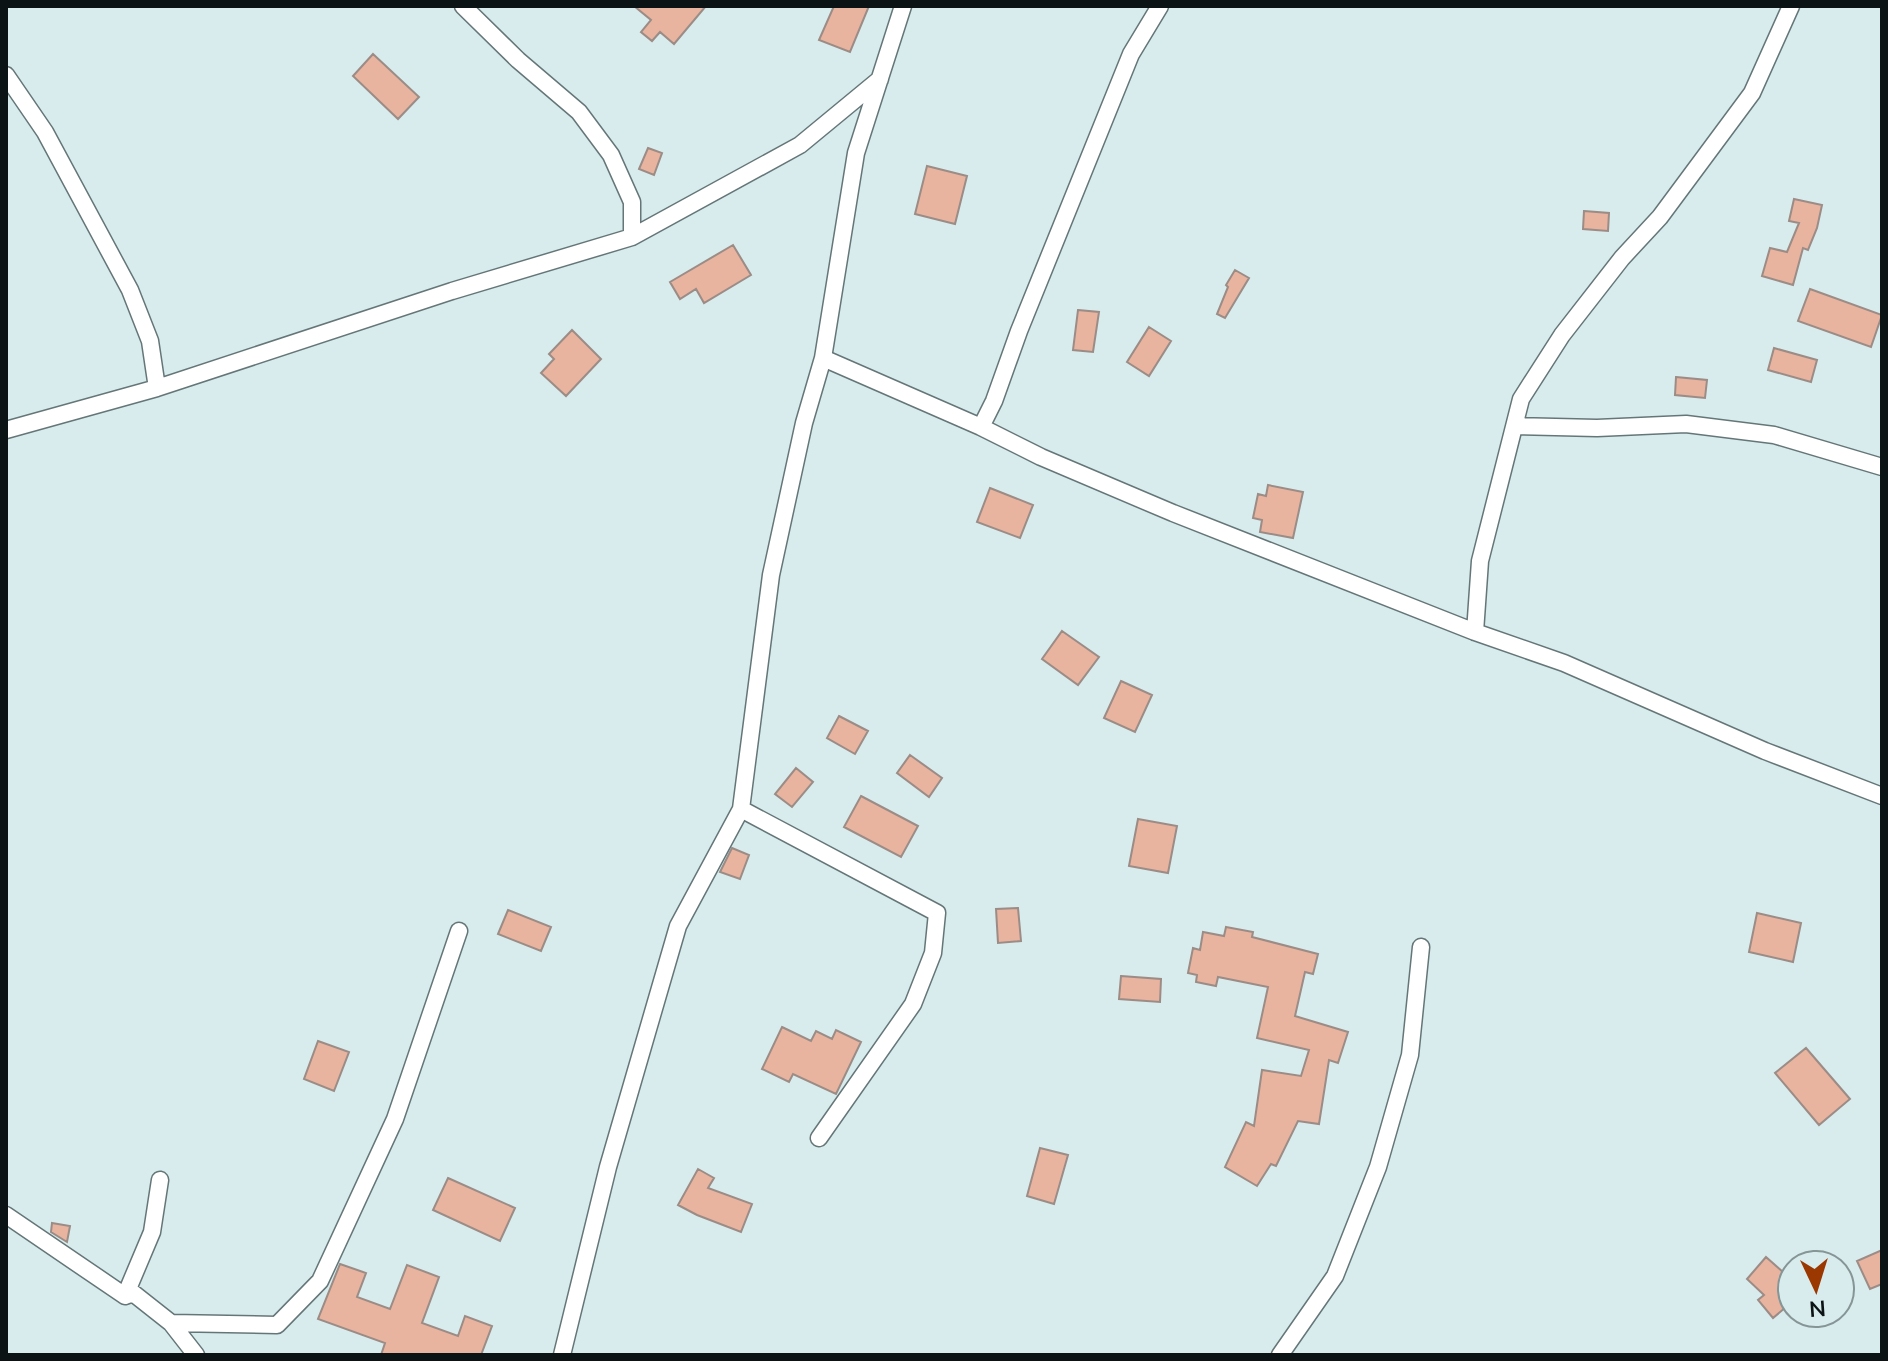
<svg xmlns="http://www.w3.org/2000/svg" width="1888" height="1361" font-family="Mulish,sans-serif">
<rect width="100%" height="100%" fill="#d8ebed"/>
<!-- building -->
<path fill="#e8b39f" stroke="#9b8c86" stroke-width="2" d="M634 6H706L674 44 660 32 652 41 641 32 651 20Z
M834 6H869L850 52 819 40Z
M373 54 419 97 398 119 353 76Z
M648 148 662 153 654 175 639 169Z
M927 166 967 176 955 224 915 214Z
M1794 199 1822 205 1817 228 1808 250 1803 248 1793 285 1762 276 1770 248 1787 252 1799 223 1789 221Z
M1584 211 1609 213 1608 231 1583 229Z
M733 245 751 275 704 303 696 289 680 299 670 282Z
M1235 270 1249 278 1225 318 1217 314 1228 287 1226 285Z
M1810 289 1882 315 1871 347 1798 321Z
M1078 310 1099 312 1093 352 1073 350Z
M1149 327 1171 341 1149 376 1127 362Z
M572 330 601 359 566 396 541 373 554 359 549 354Z
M1774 348 1817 360 1811 382 1768 370Z
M1676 377 1707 380 1705 398 1675 395Z
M1268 485 1303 492 1293 538 1260 532 1262 520 1253 518 1258 494 1266 496Z
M990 488 1033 505 1020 538 977 522Z
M1062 631 1099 657 1078 685 1042 659Z
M1121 681 1152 695 1135 732 1104 718Z
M839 716 868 731 855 754 827 738Z
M910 755 942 778 929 797 897 773Z
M796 768 813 782 792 807 775 794Z
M861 796 918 826 901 857 844 827Z
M1138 819 1177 826 1168 873 1129 866Z
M732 848 749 855 740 879 720 872Z
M1018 908 1021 941 998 943 996 909Z
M508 910 551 927 541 951 498 934Z
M1757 913 1801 923 1793 962 1749 952Z
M1226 927 1253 932 1252 937 1318 954 1313 974 1305 972 1295 1016 1348 1032 1338 1063 1329 1060 1319 1124 1298 1121 1276 1166 1271 1164 1257 1186 1225 1167 1246 1122 1254 1126 1262 1070 1301 1076 1309 1050 1257 1038 1268 987 1218 977 1216 986 1196 982 1197 975 1188 973 1193 948 1200 950 1203 932 1224 936Z
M1121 976 1161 979 1160 1002 1119 999Z
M782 1027 811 1041 816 1031 832 1039 836 1030 861 1042 836 1094 793 1074 789 1082 762 1069Z
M318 1041 349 1052 334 1091 304 1079Z
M1806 1048 1850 1099 1819 1125 1775 1073Z
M1040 1148 1068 1155 1054 1204 1027 1196Z
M698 1169 714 1178 708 1188 752 1204 741 1232 697 1215 678 1205Z
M448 1178 515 1208 500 1241 433 1210Z
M52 1223 70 1226 67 1242 51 1232Z
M1882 1250V1284L1870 1289 1857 1261Z
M1766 1257 1792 1280V1302L1773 1318 1758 1300 1764 1295 1747 1279Z
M340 1264 366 1273 357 1297 390 1309 407 1265 439 1277 422 1323 458 1336 465 1316 492 1326 481 1355H381L385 1343 318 1319Z"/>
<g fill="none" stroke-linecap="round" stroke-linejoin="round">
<defs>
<path id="minor" d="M463 6 518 60 579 112 611 155 632 202V237
M6 75 45 132 130 290 150 341 157 388
M823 358 981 427 1041 457 1173 513 1475 632 1564 663 1765 751 1882 796
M1515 426 1597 428 1686 424 1774 435 1882 467
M981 427 994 401 1019 331 1131 54 1160 6
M6 430 157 388 452 291 632 237 800 145 880 79
M1475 632 1480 561 1521 399 1562 335 1622 258 1660 217 1752 93 1791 6
M741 809 937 913 933 953 913 1004 819 1138
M6 1215 125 1296 133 1293 171 1323 196 1355
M125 1296 152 1232 160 1180
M171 1323 277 1325 320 1281 395 1119 459 931
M562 1355 608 1167 678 926 741 809 771 575 804 423 823 358 856 153 903 6
M1280 1355 1335 1276 1378 1167 1410 1055 1421 947"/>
</defs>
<!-- minor casing -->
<use href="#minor" stroke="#657678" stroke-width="19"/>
<!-- minor -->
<use href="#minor" stroke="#fff" stroke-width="16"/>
</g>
<!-- border -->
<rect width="1888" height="1361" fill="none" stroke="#0c1314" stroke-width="16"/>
<!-- north arrow -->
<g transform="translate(1816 1289) rotate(176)"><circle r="38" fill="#d8ebed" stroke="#869596" stroke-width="2"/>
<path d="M0-6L14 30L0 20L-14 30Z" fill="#9b3700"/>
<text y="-12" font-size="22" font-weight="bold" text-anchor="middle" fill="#0c1314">N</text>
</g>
</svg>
